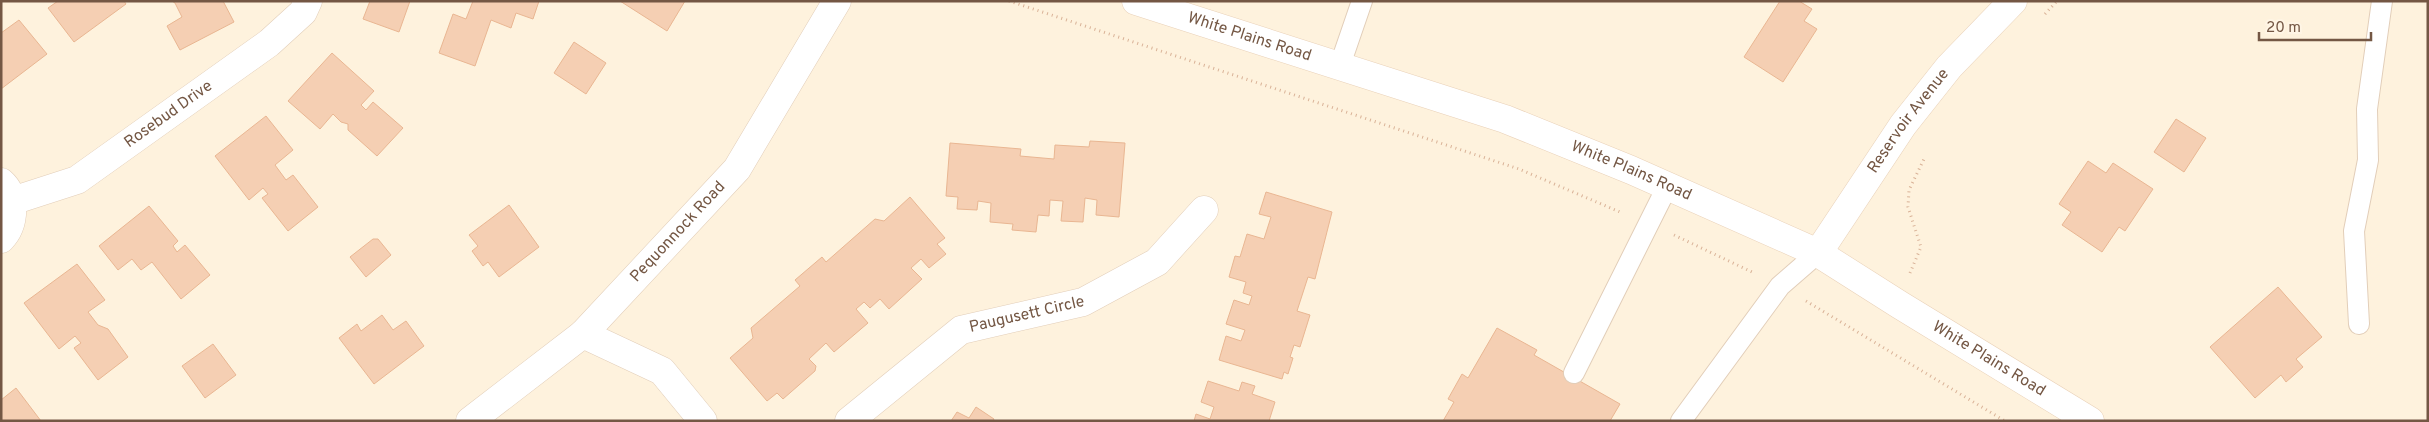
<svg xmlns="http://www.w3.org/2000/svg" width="2429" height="422" font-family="Overpass,sans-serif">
<rect width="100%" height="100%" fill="#fef2dd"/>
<!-- building -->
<path fill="#f5cfb3" stroke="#e9b692" d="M58 1H124L126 4 74 42 48 8Z
M172 1H223L234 22 180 50 167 26 182 17 175 3Z
M370 1H410L399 32 363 19Z
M473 1H539L533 19 516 13 511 28 491 20 475 66 439 53 453 14 466 19Z
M620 1H685L667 31Z
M1780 1H1799L1812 9 1804 21 1817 29 1783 82 1744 57Z
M19 20 47 54 1 89V33Z
M574 42 606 63 586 94 554 73Z
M332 53 374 91 361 105 366 110 373 102 403 128 377 156 348 130V124L341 122 333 114 320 129 288 101Z
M266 116 293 150 275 165 286 180 293 175 318 207 288 231 262 198 268 194 263 188 249 200 215 156Z
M2176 119 2206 138 2184 172 2154 152Z
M1090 141 1125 143 1119 217 1096 215 1097 200 1085 198 1083 222 1061 221 1063 201 1050 200 1049 216 1038 215 1036 232 1012 230 1013 224 990 222 991 203 978 201 977 210 957 209 958 197 946 196 950 143 1021 149 1020 156 1054 159 1055 145 1089 147Z
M2088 161 2106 173 2113 163 2153 189 2125 231 2119 227 2102 252 2062 225 2071 212 2059 204Z
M1266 192 1332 212 1315 279 1308 277 1297 311 1310 315 1300 347 1294 345 1290 357 1293 358 1288 374 1284 372 1282 379 1219 360 1226 336 1241 341 1245 330 1226 324 1234 300 1249 305 1252 296 1243 293 1246 282 1229 277 1235 256 1240 257 1247 234 1264 239 1271 217 1259 214Z
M910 197 945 238 937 244 946 254 929 268 921 259 911 268 922 279 889 309 880 299 870 308 864 302 856 309 868 323 834 352 826 343 809 359 816 366 815 371 783 399 777 393 767 401 730 358 753 338 751 328 800 286 795 280 822 257 826 262 875 219 884 221Z
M509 205 539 247 499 277 488 262 483 266 472 251 478 246 469 235Z
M149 206 178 241 173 246 177 252 185 245 210 275 181 299 152 262 141 270 132 259 118 270 99 246Z
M373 239H378L391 255 366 277 350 257Z
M77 264 105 300 88 312 98 325 108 329 128 357 98 380 74 348 81 343 75 336 59 349 24 303Z
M2278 287 2322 337 2296 359 2303 367 2286 382 2281 375 2255 398 2210 347Z
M382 315 393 330 406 321 424 346 374 384 339 338 357 324 361 331Z
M1497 328 1537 350 1534 355 1620 404 1610 421H1443L1454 402 1448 399 1462 374 1468 378Z
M213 344 236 375 205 398 182 366Z
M1208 381 1239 391 1242 382 1255 386 1252 394 1275 402 1269 421H1194L1196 414 1210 419 1214 407 1201 402Z
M16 388 41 421H1V400Z
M976 407 994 419 993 421H951L957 412 969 418Z"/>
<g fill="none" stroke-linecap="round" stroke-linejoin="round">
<defs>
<path id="service" d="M1339 68 1362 1
M2359 324 2354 231 2368 160 2367 109 2382 1
M1574 373 1667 187
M1681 421 1780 286 1818 253"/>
<g id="minor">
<path d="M1 182C17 196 15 225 1 239"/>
<path id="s1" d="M12 201 77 180 269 43 303 12 308 1"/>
<path d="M583 334 662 371 703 421"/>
<path id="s2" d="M470 421 583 334 737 169 837 1"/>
<path id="s3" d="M849 421 961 330 1083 302 1157 262 1204 210"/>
</g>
<g id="secondary">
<path id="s4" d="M1136 1 1505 119 1631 170 1818 253 1900 305 2090 421"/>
<path id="s5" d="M1818 253 1903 125 1949 67 2013 1"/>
</g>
</defs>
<!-- service casing -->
<use href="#service" stroke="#e2ceb9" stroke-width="22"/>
<!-- minor casing -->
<use href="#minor" stroke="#e2ceb9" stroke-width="29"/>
<!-- secondary casing -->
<use href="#secondary" stroke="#e9d1b8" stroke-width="29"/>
<!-- path -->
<path stroke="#d9b297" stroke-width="3" stroke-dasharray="1 4" stroke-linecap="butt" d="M1009 1 1519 169 1620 212
M2045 14 2057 1
M1674 235 1752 272
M1910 273 1921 247 1908 207 1909 190 1925 157
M1806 301 2005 421"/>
<!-- service -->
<use href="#service" stroke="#fff" stroke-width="20"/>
<!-- minor -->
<use href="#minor" stroke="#fff" stroke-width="28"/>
<!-- secondary -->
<use href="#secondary" stroke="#fff" stroke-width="28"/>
</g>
<g text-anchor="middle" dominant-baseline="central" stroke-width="4" stroke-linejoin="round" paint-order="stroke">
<!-- street labels -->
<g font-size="16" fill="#745744" stroke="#fff5e5">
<text stroke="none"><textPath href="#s4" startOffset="119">White Plains Road</textPath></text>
<text stroke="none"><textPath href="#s1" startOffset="181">Rosebud Drive</textPath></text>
<text stroke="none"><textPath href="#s5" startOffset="160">Reservoir Avenue</textPath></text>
<text stroke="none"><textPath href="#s4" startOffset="524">White Plains Road</textPath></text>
<text stroke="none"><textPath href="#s2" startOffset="282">Pequonnock Road</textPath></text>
<text stroke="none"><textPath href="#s3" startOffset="212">Paugusett Circle</textPath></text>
<text stroke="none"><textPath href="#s4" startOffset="929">White Plains Road</textPath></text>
</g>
</g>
<!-- border -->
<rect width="2429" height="422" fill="none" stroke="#745744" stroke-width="5"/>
<!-- scale -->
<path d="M2259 32v8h112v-8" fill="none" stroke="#745744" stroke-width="2.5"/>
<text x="2266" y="32" font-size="15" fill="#745744" stroke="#fff5e5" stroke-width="4" paint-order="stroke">20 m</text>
</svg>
